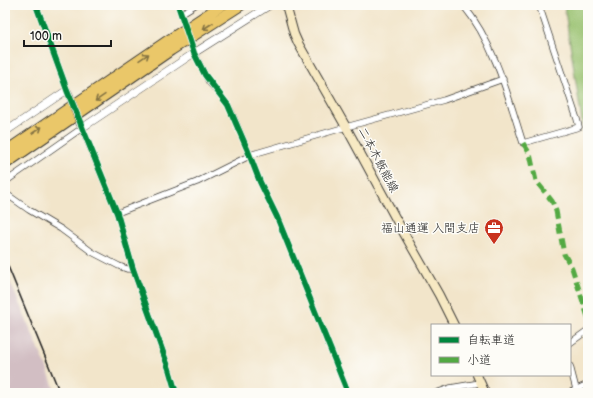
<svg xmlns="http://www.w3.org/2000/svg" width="593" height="398" font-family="'Balsamiq Sans','Klee One',sans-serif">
<rect width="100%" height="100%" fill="#fdfcf7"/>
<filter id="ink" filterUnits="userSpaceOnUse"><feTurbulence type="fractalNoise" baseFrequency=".025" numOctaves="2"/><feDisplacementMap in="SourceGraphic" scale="8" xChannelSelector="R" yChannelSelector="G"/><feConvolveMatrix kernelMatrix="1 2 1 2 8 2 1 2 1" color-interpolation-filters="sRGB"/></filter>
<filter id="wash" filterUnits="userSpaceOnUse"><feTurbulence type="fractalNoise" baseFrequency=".012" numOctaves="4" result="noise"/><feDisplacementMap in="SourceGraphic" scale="16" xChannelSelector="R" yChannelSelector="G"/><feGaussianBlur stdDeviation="0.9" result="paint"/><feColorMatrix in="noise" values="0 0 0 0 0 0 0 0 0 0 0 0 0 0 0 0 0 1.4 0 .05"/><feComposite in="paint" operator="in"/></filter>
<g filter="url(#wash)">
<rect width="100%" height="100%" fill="#f2e5ca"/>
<!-- industrial -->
<path fill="#d2bec3" d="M5 270 47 368 56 393H5Z"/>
<!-- green -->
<path fill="#98c16e" stroke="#5a6e45" d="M564 5H588V161Z"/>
</g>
<g filter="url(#ink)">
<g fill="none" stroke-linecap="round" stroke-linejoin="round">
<defs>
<path id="minor" d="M36 5 67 90
M178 5 182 16
M463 5C495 44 508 96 523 143L579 127 577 119 539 5
M182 13 195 5
M193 50 205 75 209 82 222 97 228 105 232 113 248 151 260 182 277 217 348 393
M5 182 82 128 117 213 133 269 169 369 176 393
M5 193 29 210 61 229 92 252 119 266 127 269H133
M117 213 197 182 253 154 346 127 444 100 503 79
M570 343 588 330
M570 366 577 393
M436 393 450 388 480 383
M569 393 588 384"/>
<path id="tertiary" d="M80 124 82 128 194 53 270 5
M5 132 67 90 69 94"/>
<path id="secondary" d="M286 5 294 34 298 43 346 127 397 221 439 295 454 325
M477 375 485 393"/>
<path id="motorway" d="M5 152 166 42 222 5
M5 164 171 50 241 5"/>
</defs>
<!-- minor casing -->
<use href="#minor" stroke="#3c3a36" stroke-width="7"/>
<!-- tertiary casing -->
<use href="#tertiary" stroke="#3c3a36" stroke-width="8"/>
<!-- secondary casing -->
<use href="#secondary" stroke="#3c3a36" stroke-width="10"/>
<!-- motorway casing -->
<use href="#motorway" stroke="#3c3a36" stroke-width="12"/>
<!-- minor -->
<use href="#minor" stroke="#fff" stroke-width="5.5"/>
<!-- tertiary -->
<use href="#tertiary" stroke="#fff" stroke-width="7"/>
<!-- secondary -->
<use href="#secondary" stroke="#f7e9c3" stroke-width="8"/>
<!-- motorway -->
<use href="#motorway" stroke="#eac769" stroke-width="10"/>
<!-- rail -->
<path stroke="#1c1c1c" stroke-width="1.5" d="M5 259 60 393"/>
<defs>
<path id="minor-bridge" d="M182 16 192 48"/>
<path id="tertiary-bridge" d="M69 94 80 124"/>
</defs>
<!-- minor-bridge casing -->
<use href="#minor-bridge" stroke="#3c3a36" stroke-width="7" stroke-linecap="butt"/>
<!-- tertiary-bridge casing -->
<use href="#tertiary-bridge" stroke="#3c3a36" stroke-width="8" stroke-linecap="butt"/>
<!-- minor-bridge -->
<use href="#minor-bridge" stroke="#fff" stroke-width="5.5"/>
<!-- tertiary-bridge -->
<use href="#tertiary-bridge" stroke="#fff" stroke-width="7"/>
<!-- quiet -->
<path stroke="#52a943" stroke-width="5" stroke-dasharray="10 5" stroke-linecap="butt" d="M523 143 530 154 536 181 552 201 556 211 564 254 572 268 588 317"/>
<defs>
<path id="cycleway" d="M36 5 67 90 117 213 133 269 169 369 176 393
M178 5 194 53 205 75 228 105 248 151 260 182 277 217 348 393"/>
</defs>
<!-- cycleway casing -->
<use href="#cycleway" stroke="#fdfcf7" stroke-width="8"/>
<!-- cycleway -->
<use href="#cycleway" stroke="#00873e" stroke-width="6"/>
</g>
<!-- one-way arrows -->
<defs><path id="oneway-shaft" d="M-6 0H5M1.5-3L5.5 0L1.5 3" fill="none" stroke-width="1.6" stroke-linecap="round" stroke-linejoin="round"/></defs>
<g stroke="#837242">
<use href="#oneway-shaft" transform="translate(208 26) rotate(147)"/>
<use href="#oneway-shaft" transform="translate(144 57) rotate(-34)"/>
<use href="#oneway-shaft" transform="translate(100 98) rotate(146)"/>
<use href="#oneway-shaft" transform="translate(37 130) rotate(-34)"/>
</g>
</g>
<!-- icons -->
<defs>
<symbol id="office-pin" viewBox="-11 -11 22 30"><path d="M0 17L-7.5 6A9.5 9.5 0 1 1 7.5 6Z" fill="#c8321e" stroke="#fdfcf7"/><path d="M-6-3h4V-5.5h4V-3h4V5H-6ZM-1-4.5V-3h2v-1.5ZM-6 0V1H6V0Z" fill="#fff"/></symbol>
</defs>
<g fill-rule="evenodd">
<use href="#office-pin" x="483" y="217" width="22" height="30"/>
</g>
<g text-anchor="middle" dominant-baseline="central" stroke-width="3" stroke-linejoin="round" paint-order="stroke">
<!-- street labels -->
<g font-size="12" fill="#1c1c1c" stroke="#fdfcf7">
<text transform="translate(378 160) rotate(62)">二本木飯能線</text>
</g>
<!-- poi labels -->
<g font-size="12" fill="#1c1c1c" stroke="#fdfcf7" text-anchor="end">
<text x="480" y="228">福山通運 入間支店</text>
</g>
</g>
<!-- margin -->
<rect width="593" height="398" fill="none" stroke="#fdfcf7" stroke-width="20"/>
<!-- legend -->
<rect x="431" y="324" width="140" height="52" fill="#fdfcf7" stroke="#a3a29f"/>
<rect x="439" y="337" width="20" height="6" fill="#00873e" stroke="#a3a29f"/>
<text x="467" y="344" font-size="12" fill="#1c1c1c">自転車道</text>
<rect x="439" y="357" width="20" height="6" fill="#52a943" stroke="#a3a29f"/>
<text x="467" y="364" font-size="12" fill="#1c1c1c">小道</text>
<!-- scale -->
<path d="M24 40v6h87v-6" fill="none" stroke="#1c1c1c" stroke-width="2"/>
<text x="30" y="40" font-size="12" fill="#1c1c1c" stroke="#fdfcf7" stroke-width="3" paint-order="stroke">100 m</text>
</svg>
